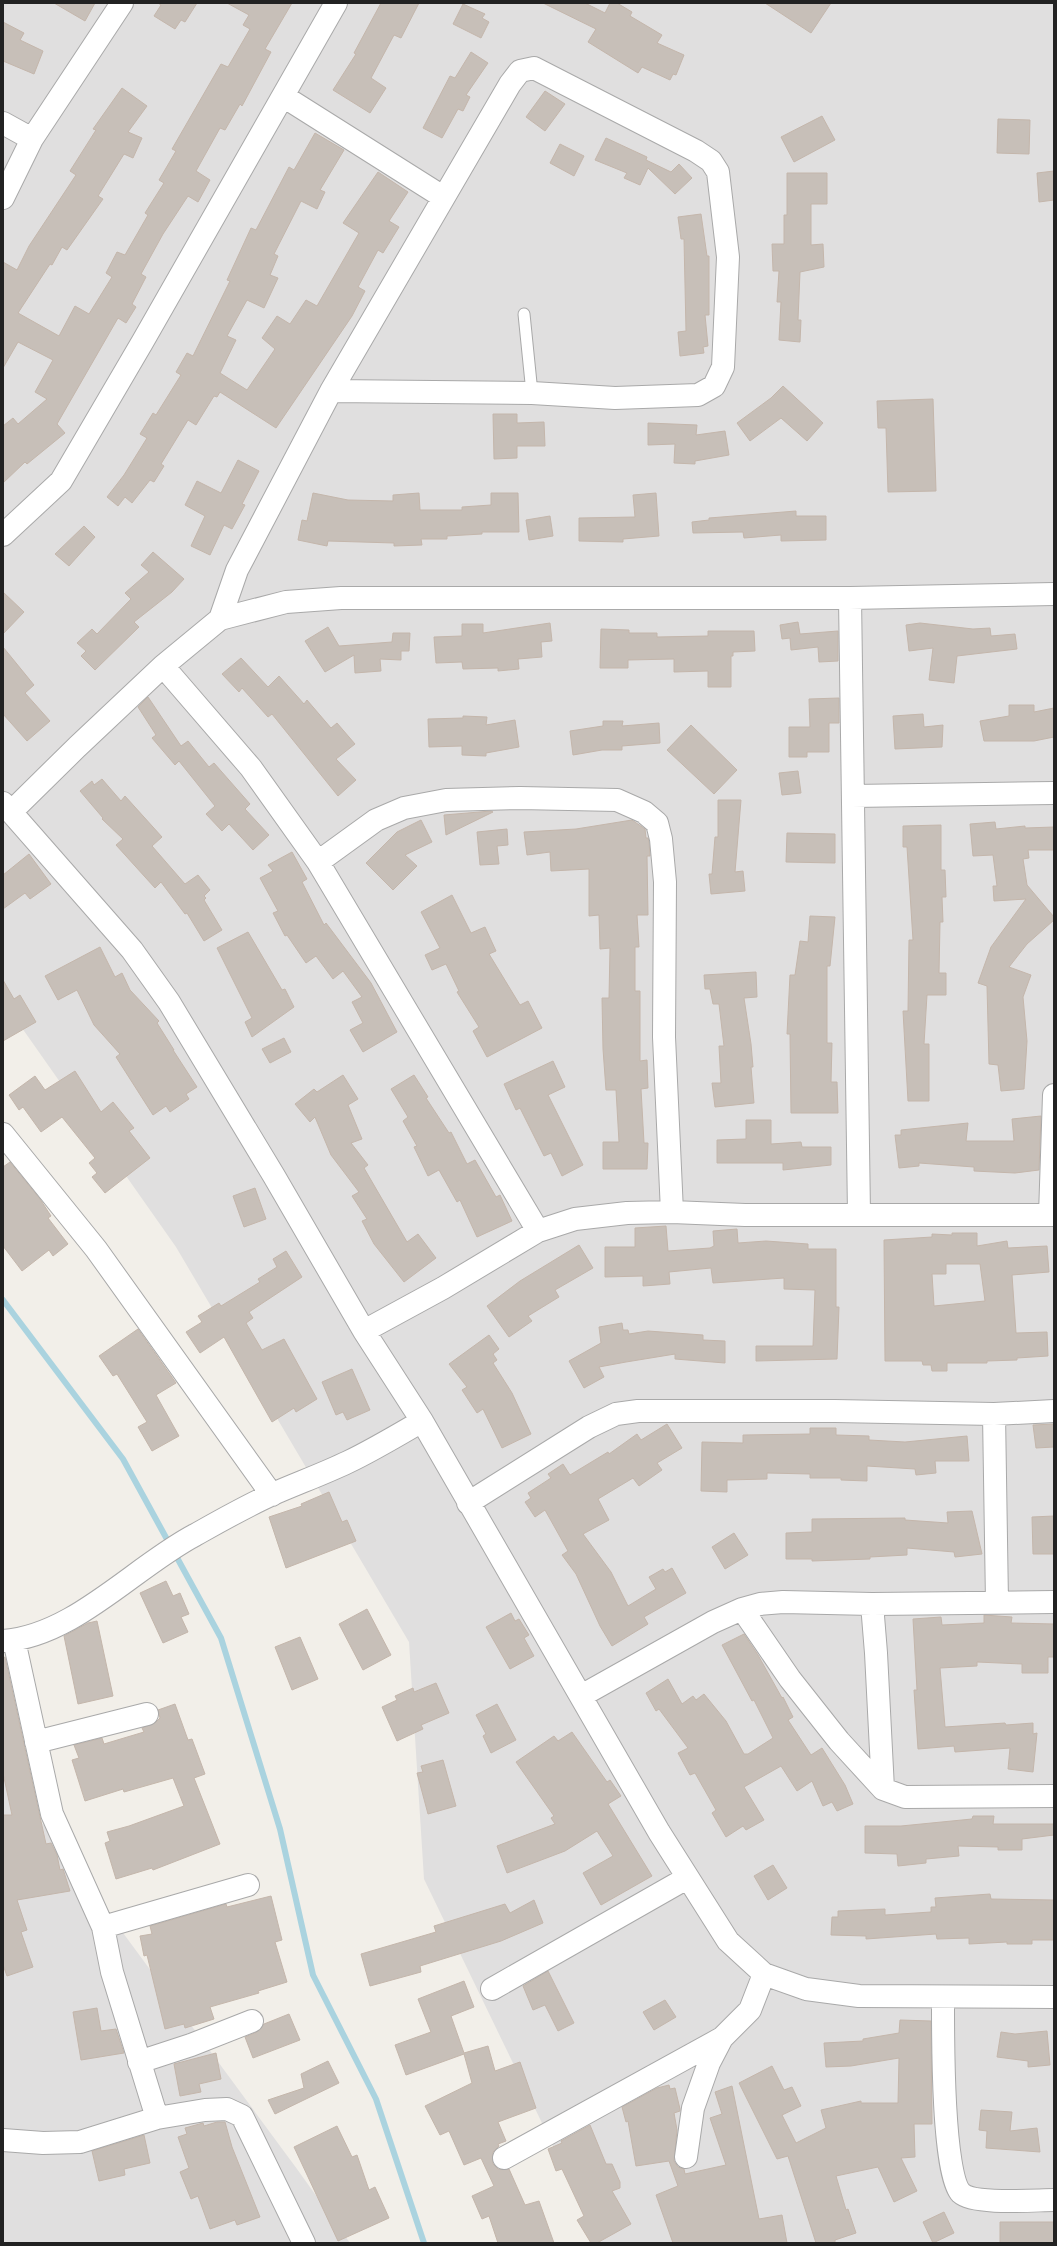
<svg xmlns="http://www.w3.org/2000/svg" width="1057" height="2246" font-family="Raleway,sans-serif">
<rect width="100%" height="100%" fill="#f2efe9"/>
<!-- residential -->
<path fill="#e0dfdf" d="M3 3H1054V2243H600L424 1879 409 1642 176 1247 3 1001Z
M3 1770 297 2169 350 2243H3Z"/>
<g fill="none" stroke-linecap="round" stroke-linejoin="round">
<!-- stream -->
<path stroke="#aad3df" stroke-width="6" d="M3 1300 123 1459 221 1638 280 1829 313 1975 376 2099 424 2243"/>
</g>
<!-- building -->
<path fill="#c7bfb8" stroke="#c4b6ab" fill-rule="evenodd" d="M54 3H95L85 21Z
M158 3H197L185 22 181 20 175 29 154 16 161 5Z
M227 3H292L265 49 271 52 242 106 240 104 225 130 220 128 196 171 210 180 198 202 188 196 163 234 141 274 146 277 132 304 136 307 126 323 118 318 57 424 65 433 27 464 25 462 3 483V426L13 418 18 424 47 399 35 392 53 360 18 342 3 368V262L17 270 29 246 76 175 70 171 96 130 93 129 122 88 147 106 128 132 142 138 133 158 124 154 98 196 103 199 67 250 62 247 52 265 50 264 18 313 59 336 75 306 89 314 112 277 106 273 117 252 125 255 148 215 145 213 164 183 159 180 176 151 172 149 221 64 228 67 250 29 243 25 249 15Z
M381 3H419L401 38 394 35 371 78 386 88 370 113 333 90 356 54 354 53Z
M543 3H585L605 13 610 3H617L632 12 630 16 662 35 657 43 684 55 676 75 673 74 670 80 642 67 638 73 588 42 596 29Z
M765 3H831L811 33Z
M463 4 485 14 482 18 489 22 481 38 453 24Z
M3 22 24 33 20 40 43 51 34 74 3 61Z
M471 52 488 63 466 95 470 97 463 111 458 109 442 138 423 128 450 76 455 78Z
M545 91 565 104 545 131 526 117Z
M822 116 835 140 794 162 781 137Z
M998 119 1030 120 1029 154 997 153Z
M315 133 344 150 320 190 325 192 317 209 301 201 274 254 278 256 270 275 278 278 264 308 247 300 227 336 236 340 220 373 247 390 275 349 262 338 277 316 290 324 306 300 317 306 359 233 343 223 378 172 408 192 389 221 399 227 383 253 378 250 358 287 365 291 352 316 276 428 220 392 217 397 214 396 196 425 188 420 161 464 164 466 154 482 150 480 132 503 125 497 118 506 107 497 124 475 147 438 140 434 153 413 156 415 181 375 176 372 187 353 193 356 230 281 227 280 251 228 256 230 289 167 294 170Z
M606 138 647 157 646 160 671 172 679 164 692 178 675 194 648 168 640 185 624 178 627 173 595 160Z
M560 144 584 156 574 176 550 163Z
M1054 171V200L1039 202 1037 173Z
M787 173H827V204H811V245L823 244 824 267 800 272 798 320H801L800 342 779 340 781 302H777L779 271H773L772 244H784V215H787Z
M701 214 707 256H709V315H705L708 346 703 347 704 353 680 356 678 332 686 331 684 239H681L678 217Z
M783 386 823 423 807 441 781 418 750 441 737 423 771 398Z
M933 399 936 491 888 492 886 428H878L877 401Z
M493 414H517V423L544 422 545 446H517V458L494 459Z
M648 423 697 425 696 435 725 431 729 455 695 461V464L674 463 675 444 648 445Z
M238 460 259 471 242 504 245 505 232 529 224 525 210 555 191 546 205 516 185 505 197 481 221 493Z
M313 493 348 500 393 501V495L419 493 420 510H462V507L491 505V493H518L519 532H482V534L447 536V539H421L422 545 394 546V543L328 541 327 546 298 540 302 520 307 521Z
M656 493 659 536 623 539V542L579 541V518L635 517 633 495Z
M796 511V516H826V540L781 541V535L744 538 743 532 693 533 692 522 709 520V518Z
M550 516 553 536 529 540 526 520Z
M84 526 95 537 69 566 55 554Z
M153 552 184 579 172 592 134 622 139 627 95 670 81 656 86 651 77 643 92 629 97 634 131 599 125 593 149 572 141 565Z
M3 592 24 612 3 634Z
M798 622 800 634 838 631V661L819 662 818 647 791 650 790 638 782 639 780 625Z
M550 623 552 641 541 642 542 657 518 659 519 669 498 671V668L463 669 462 662 436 663 434 637 462 636V624H483V633Z
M920 623 973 629 990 628 991 636 1015 634 1017 649 957 656 954 683 929 680 933 648 909 651 906 625Z
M328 627 339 646 392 642 393 633H410L409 651H401V660L380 659 381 671 355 673 354 655 325 672 305 641Z
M601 629 629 630V633H657V637L708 636V631H754L755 651 733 652V656H731V687H708V671L674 672V659L628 660V668H600Z
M3 647 34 685 25 693 50 721 27 741 3 714Z
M241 658 268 687 279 676 304 704 307 700 331 728 337 723 355 744 336 759 356 780 338 796 272 714 268 717 242 688 239 692 222 674Z
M148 697 181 746 188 741 209 767 214 763 250 804 245 809 269 835 253 850 229 824 222 831 206 814 215 806 179 761 175 765 152 738 156 735 138 707Z
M839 698V723H829V752H807V757H789V727H810L809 699Z
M1009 705H1034V712L1054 708V737L1034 741H984L980 721 1009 716Z
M923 714 924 727 943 725 942 747 895 749 893 716Z
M463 716 487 717 486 725 515 720 519 747 486 753V756L462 755V746L429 747 428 719 463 718Z
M603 721H623L622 726 659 723 660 743 622 746V750H602L573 755 570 731 603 726Z
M691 725 737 770 714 794 667 750Z
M798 771 801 793 782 795 779 773Z
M102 779 121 801 125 796 162 837 152 846 185 884 198 875 210 890 204 896 206 898 204 900 222 930 204 941 187 913 185 914 161 882 155 888 116 845 123 839 102 819 103 818 80 791 92 781 94 785Z
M718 800H741L735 872 743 871 745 891 711 894 709 874H712L715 837H718Z
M491 811 493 812 446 835 444 815Z
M421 820 432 842 405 855 417 866 393 890 366 863 397 832Z
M632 820 645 829 646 838H648L649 841 650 856H647L648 915H637L639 947H635V991H640V1061L647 1060 648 1088 641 1089 644 1143H648L647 1169H603V1142H619L616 1090H606L603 1049 602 998H609L610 948 600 949 599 915 589 916V869L551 871 550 852 527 855 524 832 576 829Z
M995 822 996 829 1025 826V828L1054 827V850H1028L1029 858 1023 859 1027 885 1054 917V920L1027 944 1009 967 1031 975 1023 997 1027 1041 1024 1089 1001 1091 998 1065 989 1064 987 986 978 983 991 947 1026 899 994 901 993 886H997L993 855 973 856 970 824Z
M941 825V870H945L946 897H942L943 922H940L939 973H946V995H927L924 1044H929V1101H908L903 1011H908L909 940H913L907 847H903V826Z
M507 829 508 845 497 846 499 864 480 865 477 832Z
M787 833 835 834V863L786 862Z
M292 852 307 879 302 882 324 925 326 923 371 983 397 1032 363 1052 350 1030 363 1023 352 1002 362 997 343 971 333 979 316 956 306 963 287 935 285 936 273 913 278 911 260 878 273 871 268 865Z
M29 854 51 884 30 899 25 893 3 909V875Z
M452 895 471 933 485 927 496 951 489 954 520 1005 528 1001 542 1028 487 1057 473 1031 479 1027 457 992 459 991 446 964 432 970 425 955 440 948 421 912Z
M810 916 835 917 830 966H827V1043H832L831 1082H837L838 1113H791L790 1034H787L790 975H795L800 941 808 942Z
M248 932 282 990 285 989 294 1007 252 1037 245 1022 252 1018 217 948Z
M100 947 115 977 122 973 130 990 159 1021 157 1023 174 1050H173L197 1087 186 1094 189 1099 170 1112 166 1106 153 1115 116 1057 120 1054 94 1025 77 990 58 1000 45 976Z
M756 972 757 997 744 998 751 1044 753 1067H751L754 1103 715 1107 712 1083H721L719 1046H724L719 1004H713L710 989H705L704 975Z
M3 980 14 999 20 995 36 1022 3 1041Z
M284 1038 291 1052 270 1063 262 1049Z
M553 1061 565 1087 548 1095 583 1165 562 1176 551 1153 544 1156 520 1108 516 1110 504 1084Z
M75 1071 101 1112 113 1102 134 1128 129 1131 150 1158 105 1193 92 1177 97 1173 89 1163 95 1158 62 1117 41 1132 23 1107 19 1110 9 1095 35 1076 45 1090Z
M343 1075 358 1099 348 1105 362 1139 351 1143 368 1165 364 1168 407 1242 418 1234 436 1258 404 1282 374 1244 362 1221 367 1219 352 1196 359 1192 331 1155 315 1117 310 1122 295 1104 314 1089 317 1092Z
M414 1075 428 1097 426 1098 449 1133 451 1132 467 1164 475 1160 496 1197 500 1195 512 1221 477 1237 460 1200 457 1202 439 1170 428 1176 414 1147 417 1146 403 1121 408 1117 391 1089Z
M1041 1116 1039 1170 1015 1173 974 1171V1167L919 1163V1166L899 1168 895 1135H901V1130L968 1123 966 1141H1014L1012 1119Z
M746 1120H771V1144L801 1142 802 1147H831V1165L783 1170V1163H717V1140L746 1139Z
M10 1162 40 1199 51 1216 48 1218 68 1244 53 1256 49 1250 22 1271 3 1246V1167Z
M255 1188 266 1219 244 1227 233 1196Z
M666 1226 668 1251 710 1248 714 1246 713 1231 737 1229 738 1243 766 1241 808 1244V1249H836V1307H839L837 1359 756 1361V1346H813L815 1290 784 1289V1278L713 1283 711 1268 669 1272 670 1284 643 1286V1276L605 1277V1247H635V1228Z
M952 1233H977V1246L1007 1241 1008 1248 1047 1246 1049 1272 1012 1275 1016 1333 1047 1332 1048 1356 1017 1358V1360L987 1361V1363H947V1371H932L931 1365H923L922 1361H885L884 1240 932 1237V1234L952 1235ZM946 1264H980L985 1301 934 1306 932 1274H946Z
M579 1245 593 1268 555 1290 559 1297 528 1316 532 1321 509 1337 487 1306 520 1281Z
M286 1251 302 1277 249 1312 253 1318 246 1323 262 1350 284 1339 317 1399 296 1412 294 1408 272 1422 224 1337 200 1353 186 1332 202 1322 198 1316 219 1303 221 1306 260 1282 258 1279 277 1267 273 1259Z
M622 1323 623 1330H628L629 1334 648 1331 703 1335V1340L725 1341V1363L675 1359V1354L626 1362 599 1367 604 1377 584 1388 569 1361 601 1343 599 1327Z
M138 1329 176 1383 156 1395 179 1436 152 1451 138 1427 147 1422 117 1374 113 1376 99 1356Z
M489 1335 499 1349 493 1354 497 1360 493 1363 512 1393 531 1434 502 1448 483 1409 477 1413 462 1390 467 1387 449 1364Z
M352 1369 370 1410 347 1420 343 1412 336 1415 322 1382Z
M667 1424 682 1448 657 1463 662 1470 639 1486 633 1478 598 1499 609 1520 583 1534 611 1572 628 1606 656 1589 649 1577 663 1569 665 1572 672 1568 686 1593 644 1617 648 1624 612 1646 600 1626 576 1574 562 1555 568 1551 545 1510 535 1517 525 1502 531 1498 528 1493 551 1478 548 1474 563 1464 570 1475 608 1452 609 1454 637 1434 641 1440Z
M1054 1424V1447L1036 1448 1033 1425Z
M810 1428H836V1435L869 1436V1440L905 1442 967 1436 969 1461H935L936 1473 916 1475 915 1469 867 1466V1481L841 1480V1478H810V1474L767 1473V1479L727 1480V1492L701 1491 702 1442 743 1443V1435L810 1434Z
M329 1492 342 1522 347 1520 356 1541 286 1568 269 1517 302 1506 301 1504Z
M972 1511 982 1554 955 1557 954 1552 907 1548V1555L870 1557V1559L812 1561V1559H786V1533L812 1532V1519L905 1518V1520L948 1523 947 1512Z
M1054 1516V1554H1033L1032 1517Z
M734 1533 748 1555 725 1569 712 1547Z
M166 1581 173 1596 180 1593 189 1614 181 1617 188 1632 163 1643 140 1593Z
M367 1609 391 1655 363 1670 339 1624Z
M511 1613 515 1621 519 1619 529 1635 524 1638 534 1656 510 1669 486 1627Z
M984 1615 1012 1617 1011 1623 1054 1624V1657H1048V1673H1022V1664L977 1662V1666L940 1668 945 1727 1005 1723 1006 1725 1033 1723V1734L1037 1733 1033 1772 1008 1769 1010 1748 955 1752 954 1746 918 1749 914 1690H917L913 1619 941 1617 942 1625 984 1623Z
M97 1621 113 1696 78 1704 64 1636 88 1623Z
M744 1634 758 1655 782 1698 783 1697 793 1717 788 1720 811 1755 822 1748 845 1785 853 1804 837 1811 832 1802 823 1806 812 1781 797 1791 781 1766 744 1787 764 1820 746 1830 743 1826 726 1837 712 1813 716 1810 695 1773 690 1775 678 1753 688 1748 659 1709 656 1711 646 1693 668 1679 682 1704 693 1696 696 1700 704 1694 726 1721 744 1754H748L773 1738 754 1700 752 1701 722 1645Z
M300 1637 318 1679 292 1690 275 1647Z
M5 1657 46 1844 51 1843 57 1855 60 1870 63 1869 70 1891 17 1900 27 1930 21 1932 33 1967 7 1976 3 1965V1815H12L3 1773V1658Z
M436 1683 449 1713 421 1725 423 1729 397 1741 382 1707 397 1700 395 1696 413 1688 414 1692Z
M175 1704 188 1740 192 1739 205 1774 194 1778 220 1844 153 1870 152 1868 116 1879 105 1843 110 1841 107 1832 129 1826 184 1806 173 1778 124 1792 123 1789 85 1801 72 1760 79 1758 74 1745 102 1738 104 1744 144 1732 142 1728 155 1723 160 1718 158 1710Z
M497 1704 516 1740 491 1753 483 1736 486 1734 476 1715Z
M572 1732 607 1782 610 1780 621 1796 608 1804 652 1876 601 1905 583 1873 613 1856 597 1831 565 1851 507 1873 497 1846 555 1824 551 1818 554 1816 516 1762 554 1736 558 1741Z
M443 1760 456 1806 428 1814 417 1773 423 1772 421 1766Z
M973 1816H994L993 1824H1054V1835L1022 1839V1850H998V1847L958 1846 959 1856 926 1859V1863L898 1866 897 1854 865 1853V1826H901L972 1819Z
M773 1865 787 1888 768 1900 754 1876Z
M990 1894 991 1899 1054 1900V1940H1032V1944H1007V1942L969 1944V1938L937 1939 936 1934 866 1939V1936L831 1935 832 1917H838V1911L885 1909V1915L931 1912V1907H936L935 1898Z
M271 1896 282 1940 275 1942 287 1982 258 1991 259 1993 210 2007 214 2019 185 2028 184 2024 165 2029 147 1955 144 1956 140 1936 152 1934 150 1926 226 1904 227 1907Z
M534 1900 543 1923 501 1941 420 1966 421 1972 370 1986 361 1954 436 1932 434 1926 505 1904 510 1913Z
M548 1971 574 2023 558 2031 545 2005 533 2010 523 1986Z
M464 1981 474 2007 451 2016 464 2053 488 2046 495 2071 520 2062 536 2108 498 2122 506 2141 498 2144 499 2146 493 2152V2164L498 2169H509L525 2205 539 2201 554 2243H498L489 2216 482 2219 472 2196 494 2186 481 2158 464 2165 449 2131 440 2135 425 2106 472 2083 464 2054 406 2075 395 2045 431 2032 418 1999Z
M665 2000 676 2017 654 2030 643 2012Z
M97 2008 101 2031 116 2029 124 2053 81 2060 73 2012Z
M289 2014 300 2040 253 2058 245 2037 257 2032 264 2024Z
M900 2020 931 2021 932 2124H914L915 2157 901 2158 917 2191 894 2202 878 2167 836 2176 846 2210 848 2209 856 2233 835 2240V2243H816L788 2156 777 2159 739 2083 772 2066 784 2090 792 2087 801 2106 782 2115 796 2143 826 2128 821 2110 861 2101V2103H898L899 2058 851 2066 826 2067 824 2043 863 2041V2039L899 2033Z
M1047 2031 1050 2065 1028 2067V2061L997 2057 1001 2032 1015 2034Z
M216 2053 221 2079 199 2084 201 2092 180 2096 174 2064Z
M328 2061 339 2083 275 2114 268 2100 304 2088 301 2074Z
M669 2085 670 2089 675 2088 680 2109V2111L674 2113 677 2130 674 2161 678 2167 684 2169 685 2174 726 2165 710 2118 722 2114 715 2092 732 2086 759 2219 782 2215 787 2243H673L656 2195 678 2186 669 2161 636 2166 628 2121 626 2122 622 2107 657 2088Z
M981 2110 1012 2112 1010 2131 1037 2128 1040 2152 986 2148 987 2131 979 2130Z
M217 2122H225L232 2147 260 2217 237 2225 235 2220 210 2229 198 2196 191 2199 180 2172 189 2168 178 2137 187 2134 185 2128 203 2123 204 2126Z
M590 2125 606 2164H612L620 2182V2188L612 2191 631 2224 597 2243H591L577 2220 584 2216 562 2169 556 2171 548 2149 562 2143 561 2141Z
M337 2126 352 2157 357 2155 369 2190 375 2187 389 2218 338 2241 294 2147Z
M144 2135 150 2163 124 2169 125 2175 99 2181 92 2151Z
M944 2212 954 2233 933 2243 923 2222Z
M1000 2222H1054V2243H1000Z"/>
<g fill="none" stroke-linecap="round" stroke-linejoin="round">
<defs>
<path id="service" d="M524 314 532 393"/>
<path id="minor" d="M283 96 443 197
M3 123 32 139
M3 198 32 139 122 3
M3 535 61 481 143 341 336 3
M850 598 859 1214
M220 619 237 570 331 391 510 84 520 71 534 68 696 151 711 161 718 172 728 257 723 367 714 386 698 395 615 398 532 393 331 391
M163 666 251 768 318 862 538 1231
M853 796 1054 793
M3 803 132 950 169 1002 274 1176 364 1331 422 1421 659 1832 728 1941 764 1974 806 1989 859 1996 1054 1997
M11 812 77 747 163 666 220 619 286 602 341 598H850L1054 594
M318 862 376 820 404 808 446 800 520 798 617 800 644 812 657 823 661 839 665 882 664 1037 672 1212
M3 1134 96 1249 272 1495
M1050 1215 1054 1095
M364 1331 443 1288 538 1231 575 1219 627 1213 672 1212 745 1215H1054
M994 1414 997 1602
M468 1503 589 1427 616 1414 638 1411H835L994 1414 1054 1411
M872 1604 876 1653 883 1789
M742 1609 790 1679 839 1741 883 1789 905 1797 1054 1796
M14 1640 52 1814 103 1927 112 1972 157 2118
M3 1641C74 1636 134 1567 195 1535 220 1521 246 1506 273 1494 298 1483 323 1474 348 1462 373 1450 398 1435 422 1421
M581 1696 713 1622 742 1609 760 1604 783 1602 872 1604 1054 1602
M36 1742 147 1714
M103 1927 248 1885
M492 1989 687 1878
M943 1997C943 2030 942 2174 961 2193 974 2205 1035 2200 1054 2200
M139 2062 191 2045 252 2021
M3 2140 43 2143 80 2142 157 2118 205 2110 227 2109 242 2116 304 2243
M686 2157 693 2108 709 2063 722 2038 750 2010 764 1974
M504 2158 722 2038"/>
</defs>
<!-- service casing -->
<use href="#service" stroke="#a9a9a9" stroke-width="13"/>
<!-- minor casing -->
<use href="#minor" stroke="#a9a9a9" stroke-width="24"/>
<!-- service -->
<use href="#service" stroke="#fff" stroke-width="11"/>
<!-- minor -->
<use href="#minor" stroke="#fff" stroke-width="22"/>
</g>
<!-- border -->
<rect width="1057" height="2246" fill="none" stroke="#222222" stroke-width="8"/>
</svg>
